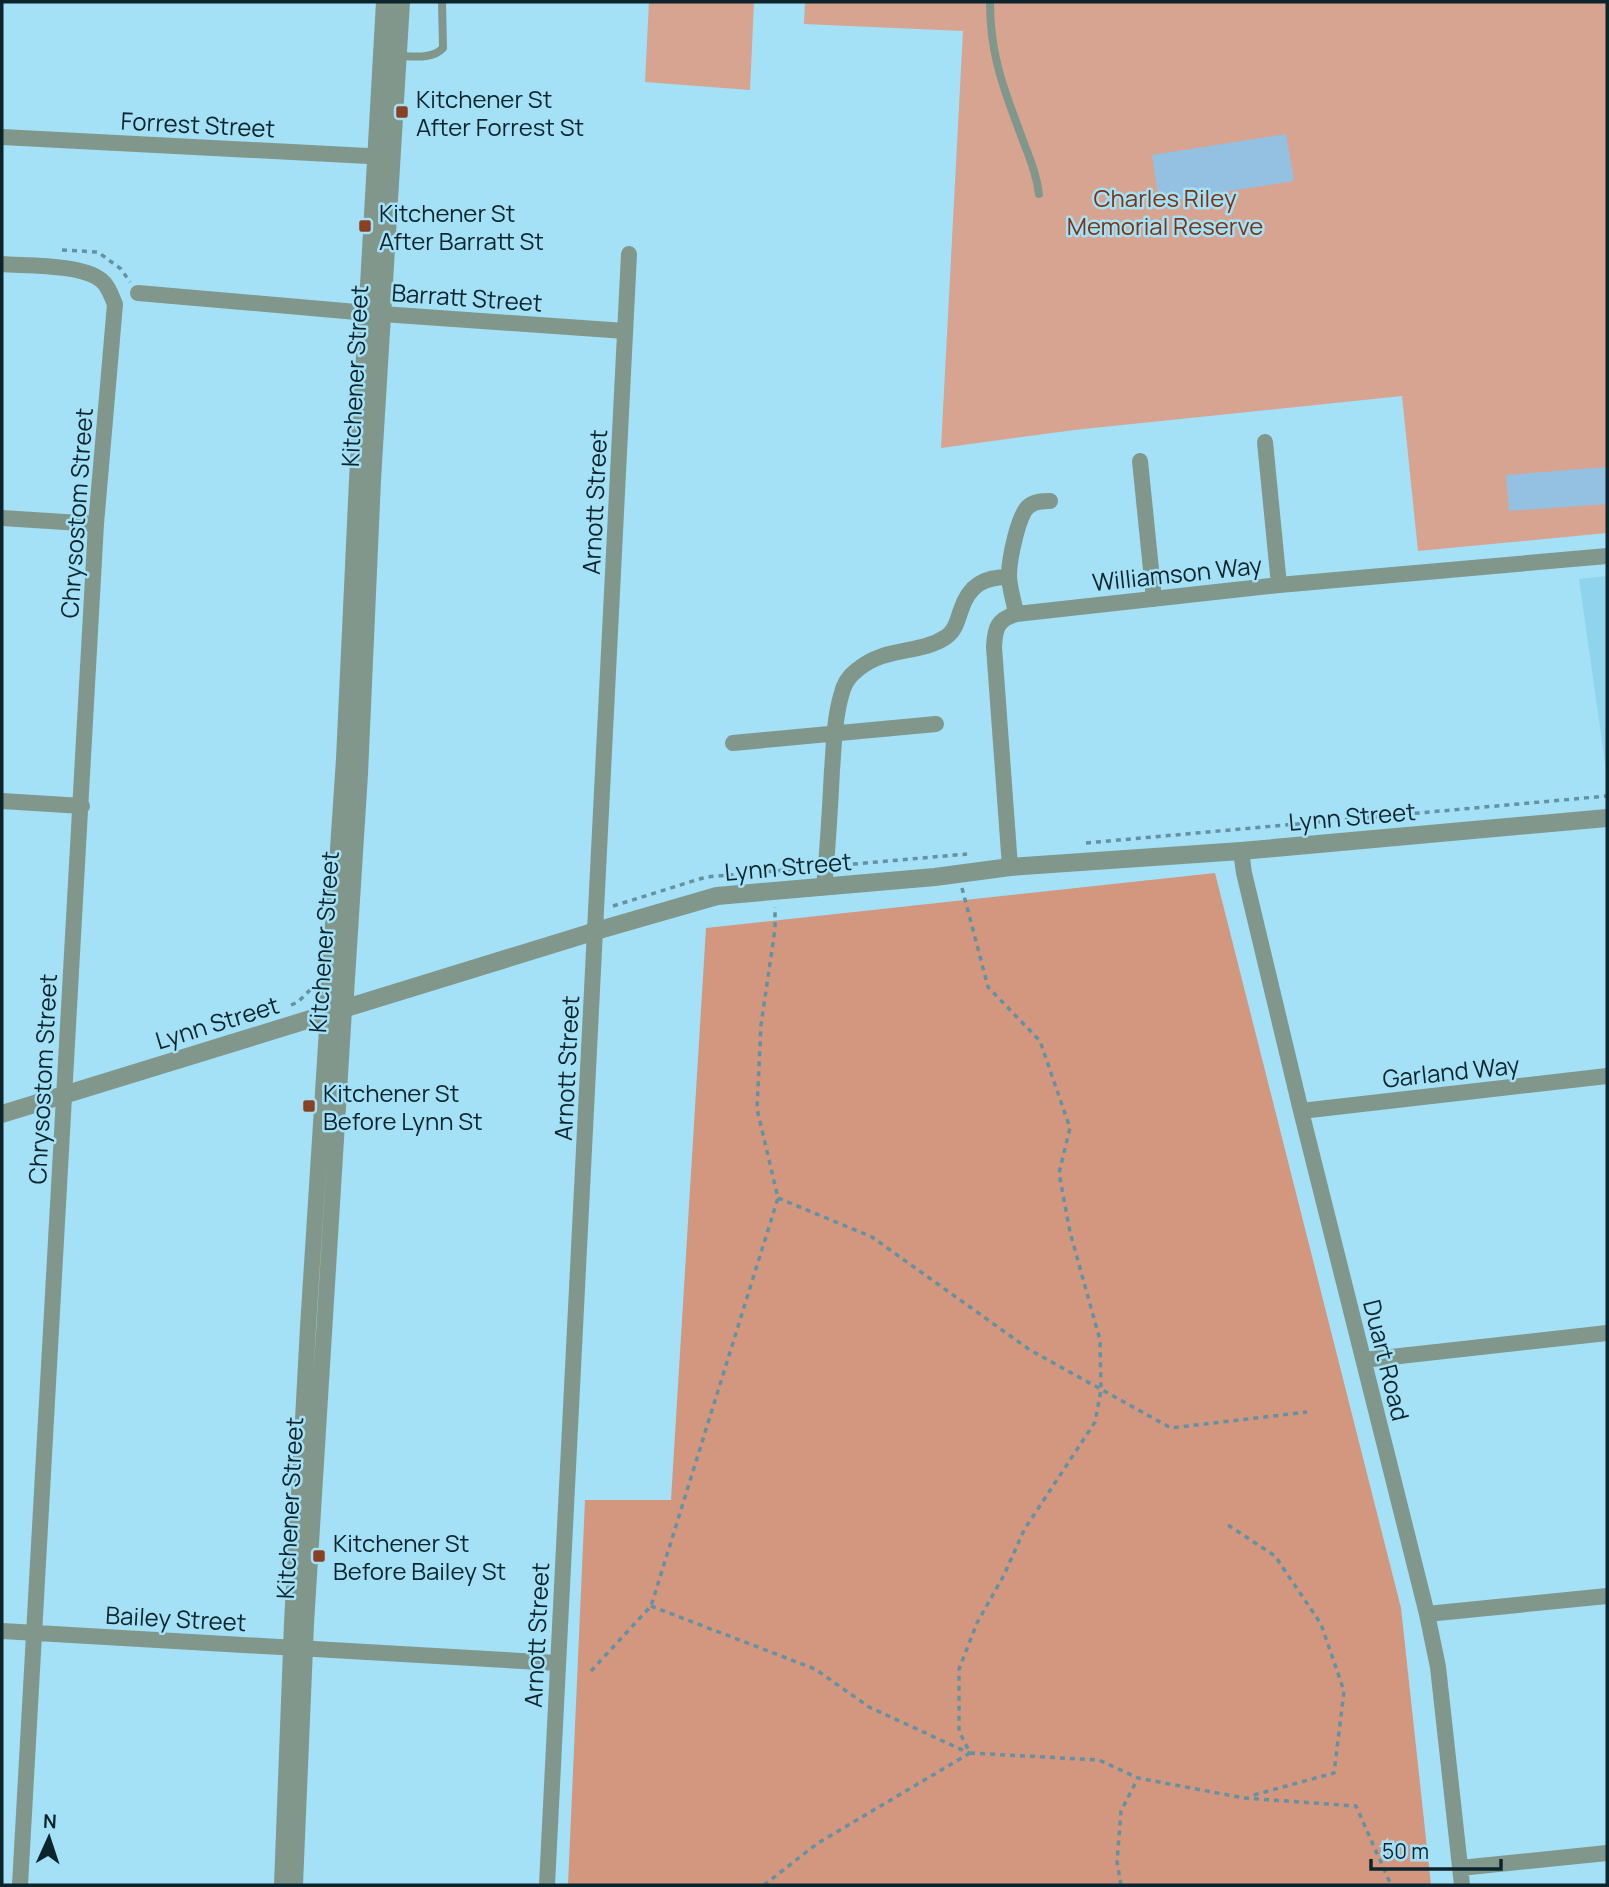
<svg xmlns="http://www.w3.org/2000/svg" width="1609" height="1887" font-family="Manrope,sans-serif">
<rect width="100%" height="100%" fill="#a4e0f6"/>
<!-- built -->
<path fill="#8fd4ec" d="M1607 576V777L1579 579Z"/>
<!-- green -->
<path fill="#d6a491" d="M649 2H754L750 90 645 82Z
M805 2H1607V533L1418 551 1402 396 1074 430 941 448 963 31 804 24Z"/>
<!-- forest -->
<path fill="#d3967e" d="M1215 873 1401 1608 1431 1885H568L585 1500H671L706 928Z"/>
<!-- building -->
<path fill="#94c0e2" d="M1286 134 1294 181 1159 202 1152 155Z
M1607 467V504L1509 511 1506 475Z"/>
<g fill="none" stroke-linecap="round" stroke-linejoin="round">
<!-- path -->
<path stroke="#6592a2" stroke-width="3.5" stroke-dasharray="5 5" stroke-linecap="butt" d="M62 250 98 252 121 269 130 282
M1086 843 1607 796
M843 865 967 854
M962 888 988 987 1040 1041 1070 1128 1059 1173 1070 1232 1100 1340 1101 1390 1095 1422 1024 1530 1004 1575 977 1623 959 1669V1731L970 1753 1099 1760 1138 1778 1244 1798 1356 1806 1391 1885
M613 906 706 877 810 868
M291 1005 298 1002 312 988
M778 1198 872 1237 1030 1350 1171 1428 1307 1412
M1228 1525 1275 1556 1321 1624 1344 1691 1334 1773 1250 1796
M651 1606 815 1669 869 1707 969 1753
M591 1671 651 1606 778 1198 757 1109 761 1025 775 929V907
M764 1885 818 1843 970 1753
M1121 1885 1117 1862 1121 1811 1138 1778"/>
<!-- service -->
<path stroke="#81978c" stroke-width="8" d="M990 2C990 50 1001 82 1018 127 1026 150 1036 170 1039 194
M397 56C412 56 432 60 443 48L442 2"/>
<!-- minor -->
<path stroke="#81978c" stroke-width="16" d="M2 137 387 157
M2 264C28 266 81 264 101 280 109 286 111 296 115 304L96 524 20 1885
M138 293 368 313 625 331
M1265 442 1279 585
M1140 461 1154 599
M2 518 96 524
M1016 614C1014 601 1009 587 1009 575 1009 561 1018 514 1029 506 1035 501 1043 501 1050 501
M733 743 936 724
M2 801 82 806
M1241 851 1244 873 1301 1111 1427 1614 1438 1667 1462 1885
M1010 867 994 647C995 628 997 620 1016 614L1279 585 1607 556
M824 887C828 848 830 809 832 770 834 746 834 720 841 696 843 686 849 676 857 670 885 646 919 655 946 637 956 630 957 620 961 610 969 585 984 577 1009 577
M1301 1111 1607 1076
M1364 1360 1607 1333
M1427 1614 1607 1596
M2 1631 557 1663
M1460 1868 1607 1853
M282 1885 292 1623 308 1327 328 1014
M295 1885 306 1624 344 1010
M547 1885 629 254"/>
<!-- tertiary -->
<path stroke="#81978c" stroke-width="18" d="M344 1010 359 774 372 480 401 2
M328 1014 345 759 358 480 385 2
M2 1114 596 931 717 896 935 877 1010 867 1241 851 1607 818"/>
</g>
<!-- markers -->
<g fill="#8a4123" stroke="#a4e0f6" stroke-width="2.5">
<rect x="395" y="105" width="14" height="14" rx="3.5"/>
<rect x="358" y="219" width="14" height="14" rx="3.5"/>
<rect x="302" y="1099" width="14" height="14" rx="3.5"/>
<rect x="312" y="1549" width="14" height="14" rx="3.5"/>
</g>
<g text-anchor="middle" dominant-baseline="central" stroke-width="5" stroke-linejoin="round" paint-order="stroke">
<!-- poi labels -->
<g font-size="24" fill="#0c252d" stroke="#a4e0f6" text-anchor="start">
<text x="416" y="98">Kitchener St<tspan x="416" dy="28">After Forrest St</tspan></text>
<text x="379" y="212">Kitchener St<tspan x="379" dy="28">After Barratt St</tspan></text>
<text x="323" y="1092">Kitchener St<tspan x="323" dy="28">Before Lynn St</tspan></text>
<text x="333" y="1542">Kitchener St<tspan x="333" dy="28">Before Bailey St</tspan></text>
</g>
<!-- street labels -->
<g font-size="24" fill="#0c252d" stroke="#a4e0f6">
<text transform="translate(198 124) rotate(3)">Forrest Street</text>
<text transform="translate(467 297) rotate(4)">Barratt Street</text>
<text transform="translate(354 376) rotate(-87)">Kitchener Street</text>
<text transform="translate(594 502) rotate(-87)">Arnott Street</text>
<text transform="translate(76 513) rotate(-86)">Chrysostom Street</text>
<text transform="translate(1177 573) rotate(-6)">Williamson Way</text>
<text transform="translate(1352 816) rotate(-5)">Lynn Street</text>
<text transform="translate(788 866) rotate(-5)">Lynn Street</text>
<text transform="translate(323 942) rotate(-86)">Kitchener Street</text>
<text transform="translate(217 1022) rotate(-17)">Lynn Street</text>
<text transform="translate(566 1068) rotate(-87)">Arnott Street</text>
<text transform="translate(1451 1071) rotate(-6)">Garland Way</text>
<text transform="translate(42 1079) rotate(-87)">Chrysostom Street</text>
<text transform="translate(1387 1360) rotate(76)">Duart Road</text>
<text transform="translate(289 1508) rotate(-87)">Kitchener Street</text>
<text transform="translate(176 1618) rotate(3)">Bailey Street</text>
<text transform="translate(536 1635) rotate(-87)">Arnott Street</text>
</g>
<!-- park labels -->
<g font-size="24" fill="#7d3312" stroke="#a4e0f6">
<text x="1165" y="197">Charles Riley<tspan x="1165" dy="28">Memorial Reserve</tspan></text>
</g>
</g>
<!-- border -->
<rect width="1609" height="1887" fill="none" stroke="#0c252d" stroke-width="7"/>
<!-- north arrow -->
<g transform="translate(49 1838) rotate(3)" stroke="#a4e0f6" stroke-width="5" paint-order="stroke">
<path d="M0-5L12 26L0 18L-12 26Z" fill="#0c252d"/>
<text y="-10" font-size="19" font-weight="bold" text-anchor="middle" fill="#0c252d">N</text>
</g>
<!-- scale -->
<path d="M1371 1859v10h130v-10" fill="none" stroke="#0c252d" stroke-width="3.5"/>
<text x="1382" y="1859" font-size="21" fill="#0c252d" stroke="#a4e0f6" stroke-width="5" paint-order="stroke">50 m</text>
</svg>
